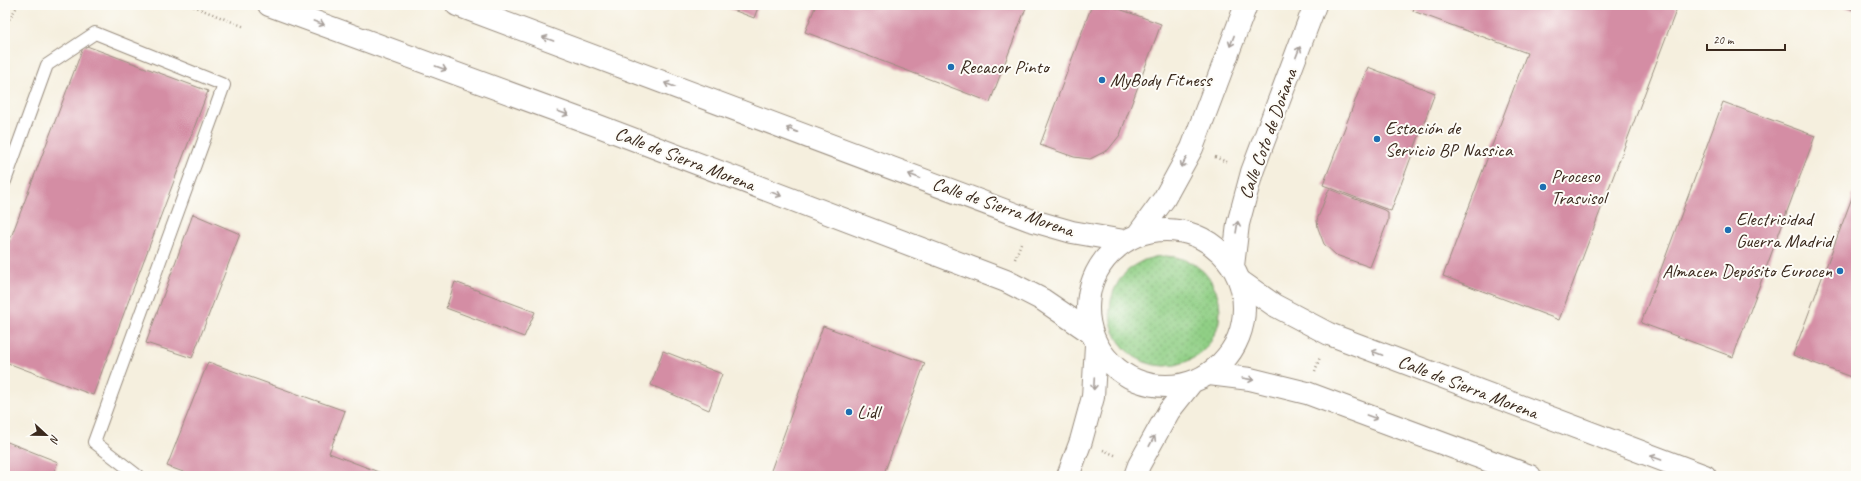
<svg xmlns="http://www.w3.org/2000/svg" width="1861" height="481" font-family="Caveat,sans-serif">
<defs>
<pattern id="grass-dots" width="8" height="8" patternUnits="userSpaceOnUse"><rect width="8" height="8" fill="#90cf85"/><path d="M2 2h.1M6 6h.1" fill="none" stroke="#77a86c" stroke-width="1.8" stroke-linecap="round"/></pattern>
</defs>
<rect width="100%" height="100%" fill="#fdfcf7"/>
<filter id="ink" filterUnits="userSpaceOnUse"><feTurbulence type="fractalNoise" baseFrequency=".025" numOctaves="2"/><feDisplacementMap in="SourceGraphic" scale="8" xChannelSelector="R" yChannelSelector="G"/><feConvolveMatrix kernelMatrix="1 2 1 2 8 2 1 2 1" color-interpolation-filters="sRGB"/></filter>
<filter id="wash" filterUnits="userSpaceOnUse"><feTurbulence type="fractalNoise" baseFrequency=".012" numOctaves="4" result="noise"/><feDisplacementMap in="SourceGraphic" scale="16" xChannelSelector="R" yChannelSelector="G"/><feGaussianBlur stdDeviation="0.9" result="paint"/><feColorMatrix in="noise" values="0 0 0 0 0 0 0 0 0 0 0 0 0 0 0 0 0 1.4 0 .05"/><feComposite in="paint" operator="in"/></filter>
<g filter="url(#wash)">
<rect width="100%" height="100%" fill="#f5efde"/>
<!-- grass -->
<path fill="url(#grass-dots)" stroke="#667c52" d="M1110 311a55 55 0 1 1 110 0a55 55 0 1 1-110 0Z"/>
<g id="blocks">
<!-- building -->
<path fill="#d48da4" d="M720 5H759L754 18Z
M816 5H1027L990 102 805 32Z
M1092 5H1108L1161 24 1120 135 1108 150 1090 159 1074 157 1040 145Z
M1415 5H1670L1677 8 1559 320 1443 276 1527 53 1413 11Z
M1840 5H1856V11Z
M84 45 208 91 93 395 5 362V253Z
M1368 67 1435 93 1391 211 1323 185Z
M1723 102 1815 136 1733 357 1641 323Z
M1856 187V379L1793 355Z
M1329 189 1384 210 1388 213V221L1370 267 1336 255 1324 244 1318 228 1317 220Z
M193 214 240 234 192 358 146 343Z
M455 282 535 312 524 337 446 308Z
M823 326 925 363 883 476H769Z
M663 351 722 374 709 410 651 385Z
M208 362 345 411 329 453 389 476H194L167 466Z
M5 441 58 462 52 476H5Z"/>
</g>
</g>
<g filter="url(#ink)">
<use href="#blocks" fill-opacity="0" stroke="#988c7e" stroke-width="1"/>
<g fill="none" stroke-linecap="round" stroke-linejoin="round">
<defs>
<path id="lane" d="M5 181 47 65 95 33 224 85 94 442 138 476"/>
<path id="street" d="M269 5 596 125 1006 281 1043 300 1090 332
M457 5 1030 220 1072 232 1124 241
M1240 281 1274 305 1329 334 1705 476
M1209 374 1250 379 1307 393 1530 476"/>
<path id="secondary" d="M1088 308a78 78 0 1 1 156 0a78 78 0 1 1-156 0Z
M1139 233 1164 199 1192 148 1246 5
M1233 266 1238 224 1252 172 1315 5
M1068 476 1081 441 1093 397 1096 345
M1135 476 1139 465 1169 411 1192 382"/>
</defs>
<!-- lane casing -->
<use href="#lane" stroke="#988c7e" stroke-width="14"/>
<!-- street casing -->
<use href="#street" stroke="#988c7e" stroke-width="24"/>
<!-- secondary casing -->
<use href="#secondary" stroke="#988c7e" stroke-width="24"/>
<!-- path -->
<path stroke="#988c7e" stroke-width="2.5" stroke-dasharray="1 3" stroke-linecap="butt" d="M190 5 245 27
M5 26 18 5
M1215 157 1229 163
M1015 259 1021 243
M1315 371 1320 357
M1103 450 1117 456"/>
<!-- lane -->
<use href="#lane" stroke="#fff" stroke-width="12"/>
<!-- street -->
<use href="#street" stroke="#fff" stroke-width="22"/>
<!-- secondary -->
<use href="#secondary" stroke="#fff" stroke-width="22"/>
</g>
<!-- one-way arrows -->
<defs><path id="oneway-shaft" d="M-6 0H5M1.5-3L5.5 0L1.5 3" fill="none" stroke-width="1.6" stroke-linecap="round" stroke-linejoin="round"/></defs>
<g stroke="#a79f9a">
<use href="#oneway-shaft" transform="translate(319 23) rotate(20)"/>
<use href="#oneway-shaft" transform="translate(548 39) rotate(-160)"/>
<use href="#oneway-shaft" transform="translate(1232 41) rotate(111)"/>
<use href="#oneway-shaft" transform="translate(1298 52) rotate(-69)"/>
<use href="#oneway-shaft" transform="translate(441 68) rotate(20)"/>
<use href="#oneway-shaft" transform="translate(670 85) rotate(-159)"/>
<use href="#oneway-shaft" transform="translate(563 113) rotate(20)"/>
<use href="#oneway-shaft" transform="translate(792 130) rotate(-159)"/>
<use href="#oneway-shaft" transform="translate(1184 162) rotate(119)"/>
<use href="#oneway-shaft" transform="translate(914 176) rotate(-159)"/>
<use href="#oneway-shaft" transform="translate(776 194) rotate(21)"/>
<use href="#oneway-shaft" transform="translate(1237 227) rotate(-81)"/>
<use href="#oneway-shaft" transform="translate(1377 353) rotate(-159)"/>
<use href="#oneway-shaft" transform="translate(1248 379) rotate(10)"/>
<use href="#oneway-shaft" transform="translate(1094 384) rotate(93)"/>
<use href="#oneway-shaft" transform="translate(1372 417) rotate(20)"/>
<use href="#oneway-shaft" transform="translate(1152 441) rotate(-62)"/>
<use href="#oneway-shaft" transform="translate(1656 458) rotate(-160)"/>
</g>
</g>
<!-- markers -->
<g fill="#1f6fb2" stroke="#fdfcf7" stroke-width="1.5">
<circle cx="951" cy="67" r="4"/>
<circle cx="1102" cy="80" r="4"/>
<circle cx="1377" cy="139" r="4"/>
<circle cx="1543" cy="187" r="4"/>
<circle cx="1728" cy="230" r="4"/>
<circle cx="1840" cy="271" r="4"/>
<circle cx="849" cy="412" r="4"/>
</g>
<g text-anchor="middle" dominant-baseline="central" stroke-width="4" stroke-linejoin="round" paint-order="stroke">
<!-- poi labels -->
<g font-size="19" fill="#3b2a1e" stroke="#fdfcf7" text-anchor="start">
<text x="959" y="67">Recacor Pinto</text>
<text x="1110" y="80">MyBody Fitness</text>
<text x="1385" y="128">Estación de<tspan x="1385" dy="22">Servicio BP Nassica</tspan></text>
<text x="1551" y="176">Proceso<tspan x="1551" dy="22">Trasvisol</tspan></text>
<text x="1736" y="219">Electricidad<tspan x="1736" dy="22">Guerra Madrid</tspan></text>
<text x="1832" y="271" text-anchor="end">Almacen Depósito Eurocen</text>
<text x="857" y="412">Lidl</text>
</g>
<!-- street labels -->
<g font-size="19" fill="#3b2a1e" stroke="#fdfcf7">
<text transform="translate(1268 134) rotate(-70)">Calle Coto de Doñana</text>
<text transform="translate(685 159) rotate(21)">Calle de Sierra Morena</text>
<text transform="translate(1003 207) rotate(19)">Calle de Sierra Morena</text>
<text transform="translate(1468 387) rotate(21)">Calle de Sierra Morena</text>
</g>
</g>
<!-- margin -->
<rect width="1861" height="481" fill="none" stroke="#fdfcf7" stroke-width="20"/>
<!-- north arrow -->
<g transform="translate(46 435) rotate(112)" stroke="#fdfcf7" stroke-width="3" paint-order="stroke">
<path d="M0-3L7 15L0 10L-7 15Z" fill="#3b2a1e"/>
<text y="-6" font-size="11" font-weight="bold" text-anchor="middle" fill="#3b2a1e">N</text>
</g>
<!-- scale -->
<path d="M1707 44v6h78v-6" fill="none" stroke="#3b2a1e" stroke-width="2"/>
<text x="1713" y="44" font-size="12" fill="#3b2a1e" stroke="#fdfcf7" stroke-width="3" paint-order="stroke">20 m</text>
</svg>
